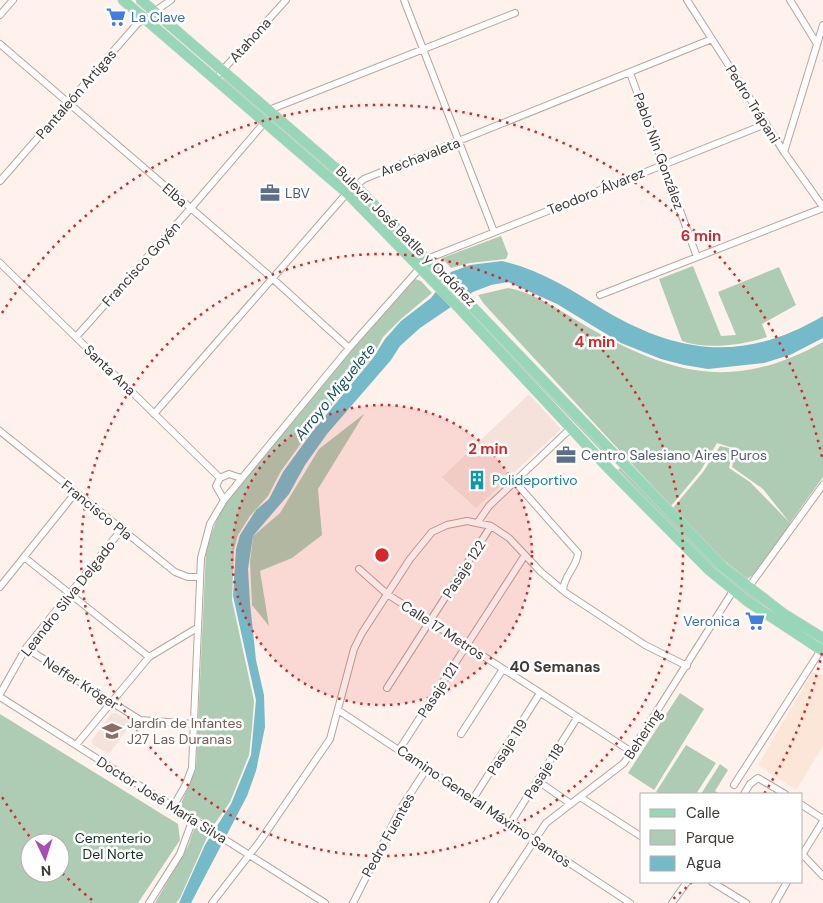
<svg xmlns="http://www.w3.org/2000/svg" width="823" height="903" font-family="'DM Sans',sans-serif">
<rect width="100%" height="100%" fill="#fff1ec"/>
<!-- built -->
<path fill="#f5e2da" d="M529 394 561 429 476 508 442 477Z
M112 713H116L132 723 109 754 92 744V740Z"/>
<!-- industrial -->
<path fill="#fbe6d8" d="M813 671 820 675 823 673V746L796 790 758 765Z"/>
<!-- green -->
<path fill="#aecbb3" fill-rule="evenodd" d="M225 78 343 179 341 181 223 80Z
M501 236 508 254 506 259 470 263 451 268 442 258Z
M693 266 721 336 736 335 718 292 779 267 796 305 762 324 767 337C741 345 708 350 682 341L659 279Z
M415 279 421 281 432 293 401 319 383 337 372 358 310 431 281 471 268 496 250 516 238 535 234 550 232 600 254 701 252 728 249 755 230 802 213 826 182 807V801L196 769 206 549 218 516 227 501 354 348Z
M508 288C536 293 562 312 586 326 671 375 734 392 823 342V477L790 523 763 489 732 467 736 449 717 443 701 470 671 506 484 304 478 295Z
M464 303 610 457 609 459 462 305Z
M364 414 318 489 322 535 292 558 260 571 269 626 252 605 250 562 253 536 280 513 319 449Z
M720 446 733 449 729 468 750 482 791 524 753 575 747 579 717 555 672 509 703 472Z
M620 468 725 574 769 608 823 643V646L749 597 711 566 618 470Z
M680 693 704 709 654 790 628 773Z
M0 714 178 824 180 840 138 903H0ZM30 843H60V873H30Z
M686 745 716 763 696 794H660L656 792Z
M720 764 728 770 715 791 720 794H701Z
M195 826 208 835 180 898 176 903H155L188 846Z"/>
<!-- water -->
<path fill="#75bac8" d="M502 261C539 269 572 290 604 310 680 355 745 362 823 316V338L790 355 764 363 708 369 684 365 661 359 621 343 557 304 508 282 491 285 473 292 420 328 400 346 391 360 327 434 305 465 289 494 253 536 248 569 250 603 256 660 264 695 265 727 256 771 247 796 191 903H179L205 845 231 804 251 755 256 700 233 596 236 549 240 535 256 510 269 499 283 472 312 432 373 358 385 339 401 321 431 298 451 272 470 265Z"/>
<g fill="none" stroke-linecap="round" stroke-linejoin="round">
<defs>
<path id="street" d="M404 0 494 232
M687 0 784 152 823 207
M790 0 817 44
M0 15 13 0
M0 44 272 278 349 348
M220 73 286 0
M630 73 697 257
M269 110 515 13
M784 152 823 25
M0 181 137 24 171 0
M427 259 766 124
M0 263 220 478
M600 295 823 208
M76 337 191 208 264 123
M154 414 347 193 364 179 712 39
M0 431 175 572 188 577H200
M515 482 578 553C577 567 564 575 563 590
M224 500 216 486 220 478 229 474 241 478
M478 522 489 506 571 428
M24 557 149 657
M359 569 387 594 632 752
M0 587 76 492
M748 588 823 485
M26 648 140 720 194 724
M387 688 491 526
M0 694 26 648 122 529
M0 697 325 903
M338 710 630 903
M461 734 503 669
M76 745 149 657 197 628
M399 750 525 555
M538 781 571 804
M734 785 821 650
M744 794 750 784 758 778 785 794
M580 797 642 837
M473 799 540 693
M802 805 823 819
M173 807 186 784 192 768 201 558 210 524 224 500 349 348 419 269
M510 824 577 718
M802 854 823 876
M802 855 823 821
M712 882 746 903
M149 903 180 854 193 819
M212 903 260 841 330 739 354 649 362 633 410 559 432 532 447 525 467 521 491 526 509 538 541 572 566 593 645 645 687 666
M353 903 401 808 427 768
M493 903 546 823 624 763 733 591
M672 903 687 882
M775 903 787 882"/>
<path id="primary" d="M123 0 347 193 460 309 609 469 709 570 747 601 823 651
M141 0 355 185 723 567 784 614 823 638"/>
</defs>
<!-- street casing -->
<use href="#street" stroke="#baa49c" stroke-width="8"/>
<!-- primary casing -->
<use href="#primary" stroke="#d5d3d3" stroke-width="11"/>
<!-- street -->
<use href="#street" stroke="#fff" stroke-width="6"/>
<!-- primary -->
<use href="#primary" stroke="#98d6b8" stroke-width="10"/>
</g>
<!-- distance rings -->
<circle cx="382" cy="555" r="150" fill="#d62828" fill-opacity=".12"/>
<g fill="none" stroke="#d62828" stroke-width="2.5" stroke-dasharray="2.5 5">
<circle cx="382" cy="555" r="150"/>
<circle cx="382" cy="555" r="301"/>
<path d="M822 653A451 451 0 0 1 764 794M692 882A451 451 0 0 1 672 900M92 900A451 451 0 0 1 60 871M34 842A451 451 0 0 1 2 797M2 313A451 451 0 0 1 822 457"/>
</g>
<!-- icons -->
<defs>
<symbol id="supermarket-bare" viewBox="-9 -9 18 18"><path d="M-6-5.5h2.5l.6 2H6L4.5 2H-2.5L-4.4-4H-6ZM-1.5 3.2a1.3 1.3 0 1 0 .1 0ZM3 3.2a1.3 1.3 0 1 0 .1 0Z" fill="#3f7fe0" stroke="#fff" stroke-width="2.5" paint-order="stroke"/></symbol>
<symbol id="office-bare" viewBox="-9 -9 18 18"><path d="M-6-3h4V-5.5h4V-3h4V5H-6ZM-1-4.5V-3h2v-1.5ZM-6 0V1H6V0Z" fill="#5c6f8a" stroke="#fff" stroke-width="2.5" paint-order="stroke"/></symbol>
<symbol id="building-bare" viewBox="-9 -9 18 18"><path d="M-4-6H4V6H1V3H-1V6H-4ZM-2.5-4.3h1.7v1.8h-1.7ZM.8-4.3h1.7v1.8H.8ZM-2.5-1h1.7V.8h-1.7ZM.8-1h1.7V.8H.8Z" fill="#0f9aa8" stroke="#fff" stroke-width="2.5" paint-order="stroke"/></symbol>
<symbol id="school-bare" viewBox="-9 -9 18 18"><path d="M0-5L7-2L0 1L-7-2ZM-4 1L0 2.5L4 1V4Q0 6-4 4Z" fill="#8d6e63" stroke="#fff" stroke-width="2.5" paint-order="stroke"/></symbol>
</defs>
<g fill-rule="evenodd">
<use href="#supermarket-bare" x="102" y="3" width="28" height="28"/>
<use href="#office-bare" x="256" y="179" width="28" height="28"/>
<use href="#office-bare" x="552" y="441" width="28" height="28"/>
<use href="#building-bare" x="463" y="466" width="28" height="28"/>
<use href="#supermarket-bare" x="741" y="607" width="28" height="28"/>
<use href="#school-bare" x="98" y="717" width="28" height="28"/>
</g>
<g text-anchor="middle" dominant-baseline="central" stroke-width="5" stroke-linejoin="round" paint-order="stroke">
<!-- shop labels -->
<g font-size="14" fill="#366cbe" stroke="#fff" text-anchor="start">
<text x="131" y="17">La Clave</text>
<text x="740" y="621" text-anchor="end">Veronica</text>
</g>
<!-- street labels -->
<g font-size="14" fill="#413835" stroke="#fff">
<text transform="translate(250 40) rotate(-48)">Atahona</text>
<text transform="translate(76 94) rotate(-49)">Pantaleón Artigas</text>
<text transform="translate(753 104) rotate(58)">Pedro Trápani</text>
<text transform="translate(659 151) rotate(70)">Pablo Nin González</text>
<text transform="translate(420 157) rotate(-21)">Arechavaleta</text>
<text transform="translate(596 191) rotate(-22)">Teodoro Álvarez</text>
<text transform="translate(175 195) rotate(41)">Elba</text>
<text transform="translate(406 236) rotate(45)">Bulevar José Batlle y Ordóñez</text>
<text transform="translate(141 264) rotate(-48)">Francisco Goyén</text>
<text transform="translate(110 370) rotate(44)">Santa Ana</text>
<text transform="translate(97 510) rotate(39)">Francisco Pla</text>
<text transform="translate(464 569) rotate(-57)">Pasaje 122</text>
<text transform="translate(68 598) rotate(-52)">Leandro Silva Delgado</text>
<text transform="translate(443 630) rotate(33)">Calle 17 Metros</text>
<text transform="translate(81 683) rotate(32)">Neffer Kröger</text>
<text transform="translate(438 690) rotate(-57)">Pasaje 121</text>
<text transform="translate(643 734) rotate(-57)">Behering</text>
<text transform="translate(507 747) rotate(-58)">Pasaje 119</text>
<text transform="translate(544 771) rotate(-58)">Pasaje 118</text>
<text transform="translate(162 800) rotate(32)">Doctor José María Silva</text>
<text transform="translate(484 806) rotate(34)">Camino General Máximo Santos</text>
<text transform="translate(388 835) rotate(-61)">Pedro Fuentes</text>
</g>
<!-- service labels -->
<g font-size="14" fill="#4e5e75" stroke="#fff" text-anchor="start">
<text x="285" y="193">LBV</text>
<text x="581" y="455">Centro Salesiano Aires Puros</text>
</g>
<!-- culture labels -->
<g font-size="14" fill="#0d838f" stroke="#fff" text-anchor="start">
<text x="492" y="480">Polideportivo</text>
</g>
<!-- education labels -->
<g font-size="14" fill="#785e54" stroke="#fff" text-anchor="start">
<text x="127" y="723">Jardín de Infantes<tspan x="127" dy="16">J27 Las Duranas</tspan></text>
</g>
<!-- park labels -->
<g font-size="14" fill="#0f331a" stroke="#fff">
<text x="113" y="838">Cementerio<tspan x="113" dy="16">Del Norte</tspan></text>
</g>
<!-- water labels -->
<g font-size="15" font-style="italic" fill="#17525d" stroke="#fff">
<text transform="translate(335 392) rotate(-51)">Arroyo Miguelete</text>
</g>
<!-- neighbourhood labels -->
<g font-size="15" font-weight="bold" fill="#413835" stroke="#fff">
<text x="555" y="667">40 Semanas</text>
</g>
</g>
<circle cx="382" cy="555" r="8" fill="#d62828" stroke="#fff" stroke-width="2.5"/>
<g font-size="15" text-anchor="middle" font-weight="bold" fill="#d62828" stroke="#fff" stroke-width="5" stroke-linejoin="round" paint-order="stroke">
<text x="701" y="241">6 min</text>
<text x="595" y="347">4 min</text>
<text x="488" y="454">2 min</text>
</g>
<!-- legend -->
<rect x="640" y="793" width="162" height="90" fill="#ffffff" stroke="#b3afae"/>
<rect x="650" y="809" width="25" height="8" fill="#98d6b8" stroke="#b3afae"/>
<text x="686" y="818" font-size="15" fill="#413835">Calle</text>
<rect x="650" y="830" width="25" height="15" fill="#aecbb3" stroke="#b3afae"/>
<text x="686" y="843" font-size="15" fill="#413835">Parque</text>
<rect x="650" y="856" width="25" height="15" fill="#75bac8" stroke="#b3afae"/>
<text x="686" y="868" font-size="15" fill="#413835">Agua</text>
<!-- north arrow -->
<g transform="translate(45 858) rotate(176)"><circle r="24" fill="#ffffff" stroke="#b3afae"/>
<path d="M0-4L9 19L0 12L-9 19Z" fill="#a94cb5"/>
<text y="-8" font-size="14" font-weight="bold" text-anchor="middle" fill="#413835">N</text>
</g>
</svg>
